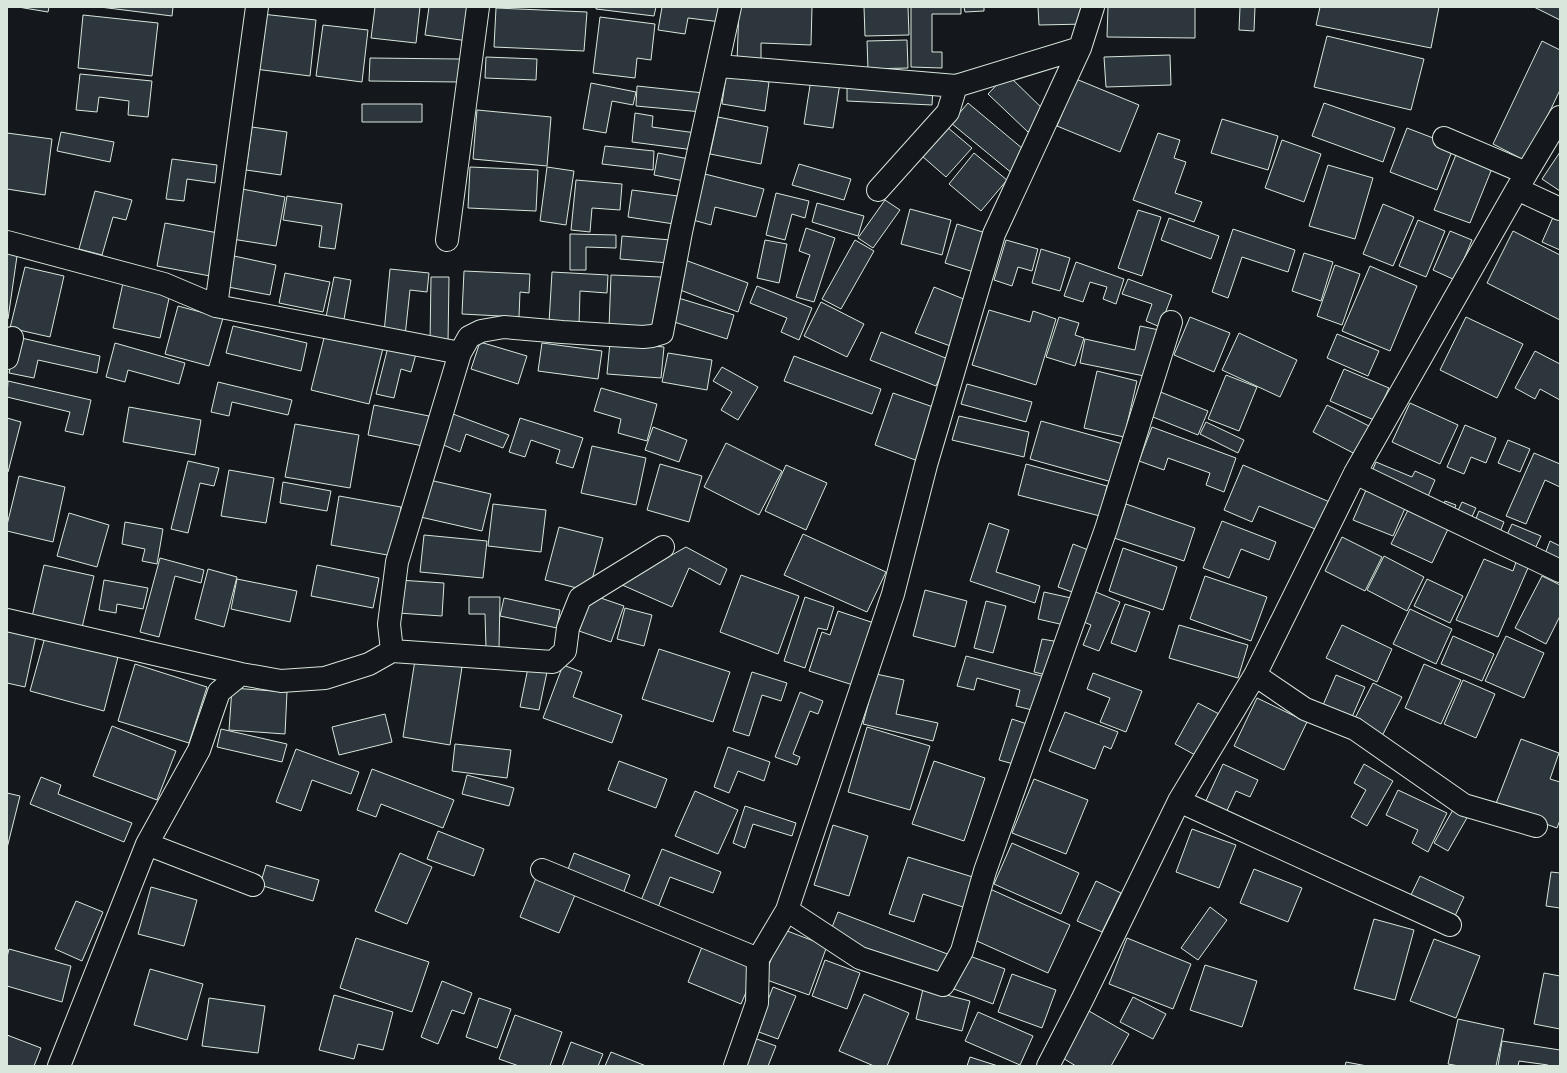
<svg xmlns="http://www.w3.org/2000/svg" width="1567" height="1073" font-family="'Sofia Sans Condensed',sans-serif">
<rect width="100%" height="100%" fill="#14181c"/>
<!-- building -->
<path fill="#2c363c" stroke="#d8e6dc" d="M18 7H49L48 12Z
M100 7H173L172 16Z
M375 7H420L416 43 371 38Z
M429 7H473L468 41 425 35Z
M596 7H656L654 16 596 9Z
M662 7H723L721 22 688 18 685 34 658 30Z
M739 7H812L811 45 761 43V63L737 62Z
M864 7H908L909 35 865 36Z
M911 7H961V14H932V52H942V68L911 67Z
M964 7H984V11L965 12Z
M1038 7H1085L1086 24 1039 25Z
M1108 7H1195V38L1107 37Z
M1240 7H1255L1254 31 1239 30Z
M1320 7H1439L1431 48 1316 25Z
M1534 7H1560V20Z
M496 8 587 12 584 51 494 47Z
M262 14 316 20 310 76 255 69Z
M83 15 158 23 152 76 78 68Z
M600 17 655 24 651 60 637 58 635 78 593 73Z
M323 25 368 30 362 82 316 76Z
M1327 36 1424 59 1411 110 1314 87Z
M907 40 908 68 868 69 867 41Z
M1542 41 1560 50V90L1526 161 1493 144Z
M1170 55 1171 85 1106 87 1104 57Z
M486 57 537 59 536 80 485 78Z
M370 58 460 59V82L369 81Z
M80 74 152 81 148 117 128 115 129 101 99 97 97 112 76 110Z
M1007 74 1047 113 1028 132 988 94Z
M726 76 769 82 765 111 722 104Z
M811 79 840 83 833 128 804 124Z
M1076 79 1139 105 1120 152 1057 126Z
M591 83 636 92 633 105 612 101 606 133 583 129Z
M847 83 933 87 932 105 847 101Z
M637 86 704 93 702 112 636 106Z
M968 103 1029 154 1013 174 951 123Z
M1324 103 1395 128 1383 162 1312 136Z
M362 104H422V122H362Z
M477 110 551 117 547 166 473 159Z
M635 113 653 116 652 127 696 133 694 150 632 142Z
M718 117 768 127 761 164 710 154Z
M1222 119 1278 136 1268 170 1211 153Z
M252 127 287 132 281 175 246 170Z
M947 127 972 148 946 177 922 156Z
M1407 128 1454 146 1437 190 1390 172Z
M61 132 114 142 110 162 57 151Z
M7 133 52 139 45 195 7 189Z
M1158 133 1180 140 1174 158 1186 162 1175 193 1202 202 1194 222 1133 200Z
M1282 140 1321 154 1304 202 1265 188Z
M605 146 654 151 653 170 602 164Z
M1459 147 1495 161 1470 223 1434 210Z
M1560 152V191L1542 179Z
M658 153 689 159 684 181 654 175Z
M974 153 1007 180 981 211 949 184Z
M172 159 217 165 215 183 187 179 184 201 166 199Z
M799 164 851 179 844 200 792 185Z
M1328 165 1373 178 1355 239 1309 226Z
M470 167 538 170 536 211 468 208Z
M547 167 574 171 566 225 540 221Z
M705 174 764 189 756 217 715 207 711 225 693 220Z
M576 180 622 184 620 210 592 208 590 232 571 230Z
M242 189 285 197 276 246 232 239Z
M632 190 678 196 674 224 628 217Z
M95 191 132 200 126 220 113 217 102 255 79 249Z
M776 193 809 201 805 218 792 214 785 240 766 235Z
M287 196 342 204 335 249 319 247 322 226 283 220Z
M885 200 900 210 873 248 858 238Z
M817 203 864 216 858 236 812 222Z
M1383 204 1414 217 1393 266 1363 254Z
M910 209 951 220 942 255 901 244Z
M1138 210 1161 217 1142 276 1118 268Z
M1554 215 1560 218V250L1542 242Z
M1169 218 1219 236 1211 259 1161 240Z
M1418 220 1445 231 1426 277 1399 266Z
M165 223 218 233 210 276 157 266Z
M957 224 989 234 977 273 945 263Z
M806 228 835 238 814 302 796 297 810 255 799 251Z
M1233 229 1295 250 1288 272 1242 257 1228 298 1212 292Z
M1450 231 1472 240 1455 280 1433 270Z
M1513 231 1560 255V320L1487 283Z
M570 234 616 235V248L586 247V270H570Z
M622 236 671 240 669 263 620 259Z
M765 240 787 244 779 283 757 278Z
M855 240 874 251 841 309 822 299Z
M1006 240 1038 249 1032 271 1018 267 1012 286 994 280Z
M7 247 18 249 8 319H7Z
M1041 249 1070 258 1060 291 1032 283Z
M1304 253 1333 262 1321 301 1292 291Z
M234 256 276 265 270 295 228 287Z
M685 260 748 283 738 312 675 288Z
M1076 262 1124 279 1116 304 1103 299 1107 287 1090 282 1083 302 1064 296Z
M1335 265 1360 274 1342 325 1317 316Z
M1370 266 1417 286 1390 351 1342 331Z
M25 267 64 276 50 337 10 328Z
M390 269 429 273 427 292 410 290 405 336 384 333Z
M464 271 530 274 529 293 520 292 519 317 462 314Z
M552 272 608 275 607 293 580 291 579 325 549 323Z
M285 273 330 282 323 312 279 303Z
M611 275 661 277 659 330 609 328Z
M334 277 351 280 343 325 325 322Z
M431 277H449L448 343H430Z
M1128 279 1172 295 1160 327 1146 321 1152 304 1122 294Z
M123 283 170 294 160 338 113 328Z
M757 286 812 308 799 340 781 332 787 318 750 303Z
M934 287 971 302 953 347 915 333Z
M675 297 734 315 727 339 668 320Z
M821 302 864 324 847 357 804 336Z
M178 306 223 318 209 366 165 354Z
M989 310 1030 322 1033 311 1056 319 1036 385 972 365Z
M1059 317 1079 323 1075 335 1084 338 1075 366 1046 357Z
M1190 317 1230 333 1214 372 1174 355Z
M1466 317 1523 344 1497 398 1440 370Z
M233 326 307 343 301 371 226 353Z
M1140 326 1159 330 1149 377 1080 363 1085 339 1135 350Z
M881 332 948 359 936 386 870 360Z
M1239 333 1297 360 1280 397 1222 370Z
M325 334 383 348 369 404 311 390Z
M1337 334 1379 351 1368 376 1327 358Z
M17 337 100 356 97 373 38 360 34 378 9 373Z
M480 342 527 356 518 384 471 369Z
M610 342 664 347 661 378 607 374Z
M115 343 185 363 179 384 128 370 125 382 106 377Z
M542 343 602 351 598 379 538 371Z
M388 347 416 354 411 372 401 369 394 398 376 394Z
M1535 351 1560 364V400L1540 389 1535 399 1515 388Z
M668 353 712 360 707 390 662 382Z
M794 356 881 389 872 414 784 381Z
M722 367 758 387 738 420 721 410 732 392 713 381Z
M1344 369 1389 388 1374 420 1330 401Z
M1097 371 1137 381 1124 437 1084 428Z
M1226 375 1257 387 1239 431 1208 419Z
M8 381 91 400 83 435 65 431 70 412 7 397Z
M218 382 292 400 288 415 232 402 229 416 211 412Z
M967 384 1032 402 1026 422 961 404Z
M601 388 657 404 647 441 618 433 621 419 594 411Z
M1153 389 1208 411 1198 435 1143 413Z
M893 393 936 408 918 461 875 445Z
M1410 403 1458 425 1440 464 1392 442Z
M374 405 429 416 423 446 368 435Z
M1327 405 1371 427 1357 455 1313 432Z
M129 407 201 420 195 455 123 442Z
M453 414 509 435 503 448 466 434 460 452 441 444Z
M959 416 1029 432 1024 457 952 440Z
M7 418 21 422 8 472H7Z
M520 418 583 438 573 468 556 463 560 450 531 440 525 457 509 452Z
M1041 421 1123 444 1112 482 1030 459Z
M1206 422 1244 440 1238 453 1200 434Z
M295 424 359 435 350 488 285 477Z
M1465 425 1496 438 1486 463 1471 457 1464 474 1447 467Z
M653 427 687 440 679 462 645 450Z
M1152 427 1236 458 1224 492 1206 485 1210 473 1168 458 1164 470 1139 461Z
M1508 440 1530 449 1520 472 1498 463Z
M726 443 782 471 759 515 704 487Z
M592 446 646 458 636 505 581 493Z
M1534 453 1560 464V487L1545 480 1526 524 1506 516Z
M188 461 219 468 214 486 200 483 188 533 171 529Z
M1376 462 1412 477 1415 471 1435 480 1426 501 1370 476Z
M660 464 702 476 689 522 647 510Z
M1026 464 1107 486 1100 516 1018 495Z
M786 465 827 483 806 530 765 511Z
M1243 465 1332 503 1320 531 1259 506 1252 522 1224 510Z
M229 470 274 478 266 523 221 516Z
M19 476 65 487 53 542 7 531V525Z
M425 479 491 494 482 531 416 516Z
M283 482 331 491 327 511 280 503Z
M1366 490 1406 506 1393 536 1353 520Z
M339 496 401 507 393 556 331 545Z
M1445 501 1456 505 1451 518 1440 513Z
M1462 502 1476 508 1468 525 1454 519Z
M493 504 546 510 541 552 488 546Z
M1126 504 1195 528 1184 561 1114 538Z
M1409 508 1449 527 1432 563 1391 544Z
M1479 511 1504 522 1498 537 1473 526Z
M69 513 109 525 97 567 57 556Z
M1222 521 1276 542 1269 560 1241 549 1229 578 1203 568Z
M125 522 163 529 157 564 142 561 145 549 122 544Z
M989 523 1009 530 996 572 1040 586 1035 603 970 581Z
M1512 524 1541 536 1534 551 1505 539Z
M559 527 603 538 589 591 545 580Z
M803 534 886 572 867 612 784 575Z
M424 535 487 541 483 578 420 572Z
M1342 537 1382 557 1365 591 1325 571Z
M1550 541 1560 546V566L1543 559Z
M1073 544 1091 551 1075 593 1058 587Z
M686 547 727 569 720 585 689 568 672 607 620 584Z
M1123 548 1177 567 1163 610 1109 591Z
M1384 556 1424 577 1407 611 1367 590Z
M160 558 204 570 201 583 175 576 159 637 140 632Z
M1484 559 1513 571 1516 562 1528 568 1498 637 1456 620Z
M44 565 94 576 81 632 31 621Z
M317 565 379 578 373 608 311 596Z
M208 569 237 577 224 627 195 619Z
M741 575 799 596 778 654 720 632Z
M1205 576 1267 597 1251 641 1190 619Z
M1542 576 1560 585V616L1546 644 1515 628Z
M237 579 297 591 290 622 231 609Z
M1427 579 1463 596 1450 623 1414 606Z
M104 580 148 588 143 609 117 604 116 613 99 610Z
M399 580 444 583 442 616 398 613Z
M925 590 967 601 955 647 913 636Z
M1091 590 1120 602 1099 651 1083 645 1091 625 1079 620Z
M1044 592 1071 598 1064 625 1038 619Z
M592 595 624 606 611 642 579 631Z
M469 597H500L499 648H486L485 614H469Z
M805 597 834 607 827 630 818 628 805 668 784 661Z
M504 598 560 610 557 628 500 616Z
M986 601 1006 606 993 653 974 648Z
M1125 604 1150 612 1136 652 1111 643Z
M625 608 652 615 644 646 617 639Z
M1410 609 1452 629 1436 664 1393 644Z
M838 611 877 624 856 686 809 671 822 632 830 635Z
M1179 625 1248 645 1238 678 1169 658Z
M1342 625 1392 649 1377 682 1326 658Z
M7 630 36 636 25 687 7 683Z
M1453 636 1494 654 1482 681 1441 664Z
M1506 636 1544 653 1524 698 1485 681Z
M45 637 118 657 104 711 30 691Z
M1042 639 1059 642 1050 676 1034 672Z
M659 649 730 672 713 722 642 699Z
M966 656 1045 677 1036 711 1016 706 1020 690 977 678 974 690 957 686Z
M415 660 462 667 450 745 403 737Z
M135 664 207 687 189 743 118 721Z
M1424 664 1461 680 1441 724 1405 708Z
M563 665 582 672 573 697 622 715 612 743 543 718Z
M528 668 547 672 539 710 520 707Z
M752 672 787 683 781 701 762 695 749 736 733 731Z
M1093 673 1142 691 1126 732 1100 722 1110 698 1087 689Z
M876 674 904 680 896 714 938 723 933 741 863 724Z
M1336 675 1365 687 1349 724 1320 712Z
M1463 680 1495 694 1476 738 1444 724Z
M1373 683 1402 697 1381 738 1352 724Z
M232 688 287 692 285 734 229 730Z
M800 692 823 701 818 714 810 711 793 754 800 757 797 765 775 757Z
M1257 698 1307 722 1284 770 1234 746Z
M1198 703 1219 714 1197 756 1175 744Z
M1065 712 1118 732 1111 749 1104 746 1095 769 1049 751Z
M385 714 392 742 339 755 332 727Z
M1012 719 1030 725 1017 765 999 760Z
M112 726 176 751 157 800 93 776Z
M867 727 930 746 910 810 848 792Z
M221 729 287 744 282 762 217 747Z
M1521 739 1559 753 1550 779 1560 782V820L1557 828 1495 806Z
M455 744 511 750 507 778 452 771Z
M728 747 770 762 764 781 738 771 729 793 714 787Z
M296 749 359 772 351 794 312 780 301 811 276 802Z
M619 761 667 779 656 808 608 790Z
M934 761 985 778 964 841 912 824Z
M1223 764 1258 780 1250 797 1236 791 1225 815 1204 805Z
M1364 764 1393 781 1367 826 1351 817 1366 790 1354 783Z
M372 769 454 800 443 828 381 804 376 817 357 810Z
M467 775 514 788 509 806 462 794Z
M41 777 61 785 58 794 132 823 124 842 30 804Z
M1034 779 1088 800 1066 854 1012 833Z
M1398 790 1447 813 1428 852 1412 843 1418 830 1386 815Z
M695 791 738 810 718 854 675 836Z
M7 793 20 796 7 848Z
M745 806 796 823 792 836 753 824 745 848 733 843Z
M1454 808 1468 816 1448 851 1434 843Z
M833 825 868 836 849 896 814 885Z
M1192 829 1236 845 1219 888 1176 872Z
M438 831 484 849 474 876 427 859Z
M1012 843 1079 873 1061 914 994 884Z
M662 849 721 872 713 893 670 877 657 910 640 903Z
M400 853 432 867 407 924 375 911Z
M574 853 630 875 623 894 567 872Z
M908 857 976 878 966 908 923 894 914 922 889 914Z
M266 865 319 880 313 901 260 885Z
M1254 869 1302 888 1288 922 1240 903Z
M1551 872 1560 873V908L1546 906Z
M1420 876 1464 897 1454 918 1410 897Z
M536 878 575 895 559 933 520 917Z
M1096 881 1121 893 1102 932 1077 921Z
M151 887 197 900 184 946 138 934Z
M990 889 1070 925 1048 973 968 937Z
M76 901 103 912 82 961 55 949Z
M1210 907 1227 920 1198 960 1181 948Z
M838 912 950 955 940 979 829 935Z
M1374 919 1414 930 1395 1000 1354 989Z
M782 929 827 946 809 995 764 979Z
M356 938 429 962 412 1012 340 988Z
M1127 938 1191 964 1173 1009 1109 984Z
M1434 939 1480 956 1456 1018 1410 1001Z
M702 947 756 969 741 1004 688 982Z
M9 949 71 966 62 1002 7 986V957Z
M967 955 1005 969 993 1004 954 989Z
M825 960 860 973 847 1009 812 996Z
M1205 965 1257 981 1242 1027 1190 1010Z
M150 969 203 984 187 1040 134 1025Z
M1544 973 1560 976V1029L1534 1024Z
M1012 974 1056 990 1042 1028 998 1012Z
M442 981 472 993 464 1014 452 1010 438 1044 421 1037Z
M773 987 796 996 778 1039 756 1031Z
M923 989 970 1001 962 1031 916 1019Z
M864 994 909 1013 887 1066H874L839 1051Z
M334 995 393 1012 383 1050 358 1044 354 1059 319 1050Z
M1133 997 1166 1014 1153 1039 1120 1022Z
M209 998 265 1006 258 1053 202 1046Z
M479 998 511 1009 497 1048 466 1037Z
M1089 1011 1129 1034 1111 1066H1076L1061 1057Z
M978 1012 1033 1036 1020 1065 965 1041Z
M515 1015 562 1032 550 1066H519L499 1059Z
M1458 1019 1504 1029 1496 1066H1459L1448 1064Z
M7 1035 41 1048 34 1066H7Z
M754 1038 776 1046 768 1066H744Z
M1502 1041 1560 1050V1066H1548V1065L1519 1061 1518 1066H1498Z
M571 1042 603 1054 598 1066H562Z
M611 1052 646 1066H605Z
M970 1057 998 1066H967Z
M1346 1062 1367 1066H1345Z"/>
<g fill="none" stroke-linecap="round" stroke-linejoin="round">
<defs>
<path id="minor" d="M719 66 956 86 1080 48
M1444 138 1526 173
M1517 189 1560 209
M878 190 948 112 956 86
M447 240 478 7
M7 242 164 284 216 306 460 353
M216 306 257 7
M7 358 12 338
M1355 473 1560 571
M7 620 241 674 281 681 325 678 369 664 392 651 389 624 397 562 460 353 469 337 481 331 504 327 562 332 643 337 652 336 662 333 681 232 730 7
M392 651 553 662 565 651 568 628 580 598 663 547
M1255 675 1305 709 1355 729 1464 805 1536 826
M1179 801 1450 925
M147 844 253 885
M542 870 758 959
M787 910 860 958 943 985 962 951 985 871 1106 529 1171 322
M59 1066 147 844 199 750 219 692 241 674
M735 1066 757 1003 758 959 787 910 893 594 926 465 994 234 1080 48 1093 7
M1048 1066 1082 1000 1179 801 1255 675 1355 473 1517 189 1560 117"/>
</defs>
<!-- minor casing -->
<use href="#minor" stroke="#d8e6dc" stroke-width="24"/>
<!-- minor -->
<use href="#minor" stroke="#14181c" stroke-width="22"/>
</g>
<!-- border -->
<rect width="1567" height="1073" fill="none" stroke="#d8e6dc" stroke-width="16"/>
</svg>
